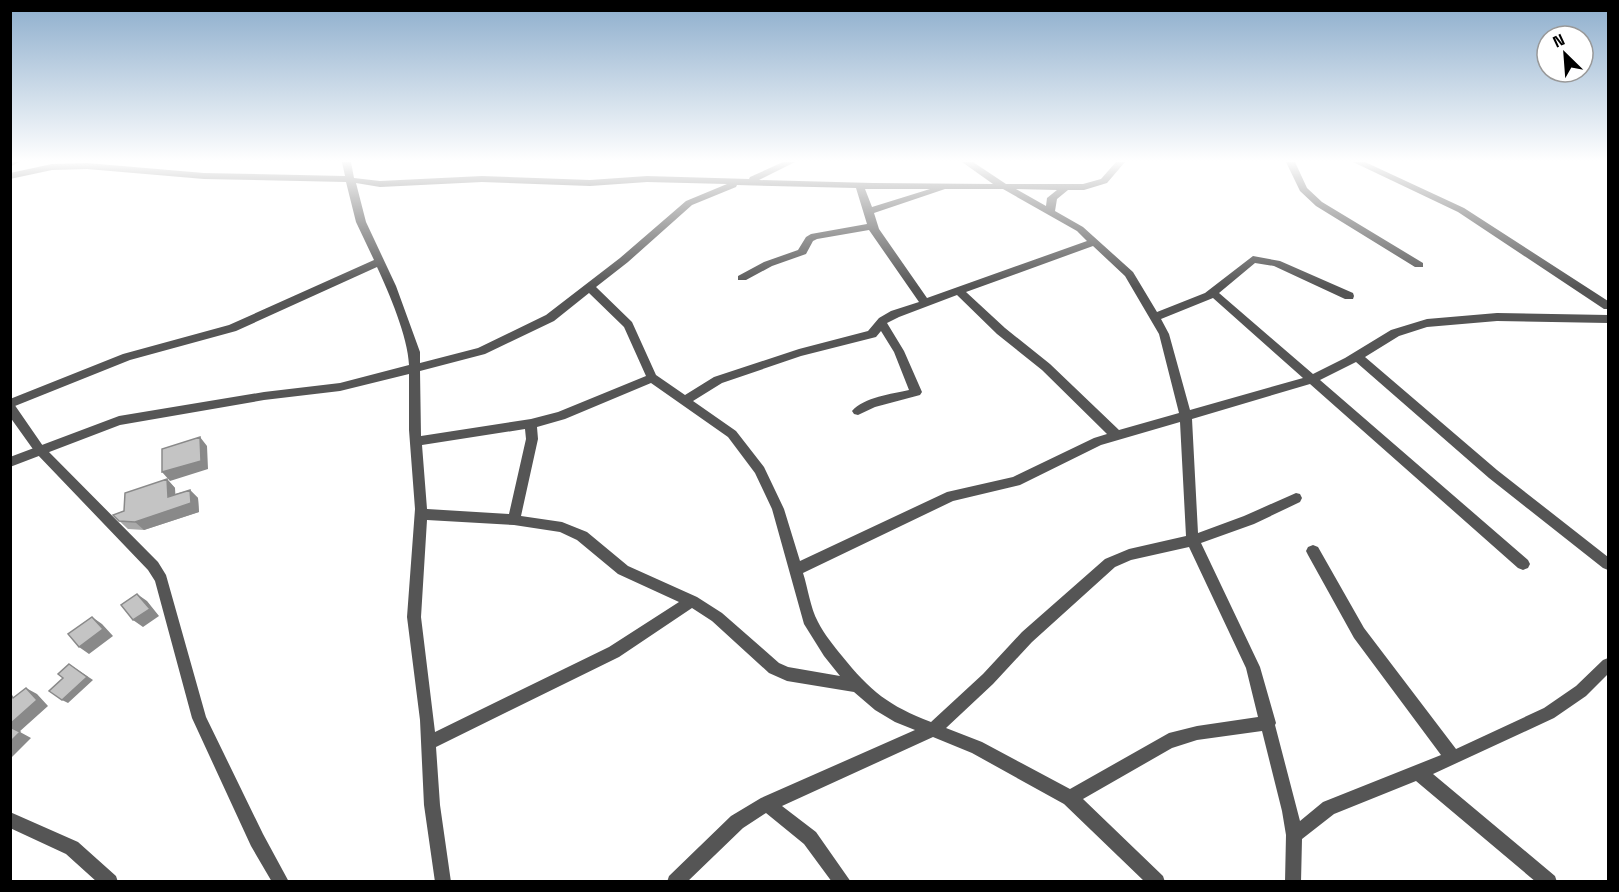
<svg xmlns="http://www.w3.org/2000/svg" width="1619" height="892" font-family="'Space Grotesk',sans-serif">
<rect width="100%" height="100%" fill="#fff"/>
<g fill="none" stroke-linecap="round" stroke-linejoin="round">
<!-- minor -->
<path fill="#555" fill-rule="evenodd" d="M10 162H19L10 167Z
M342 162H351L354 178 380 181 482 176 590 180 647 176 749 179 750 177 783 162H795L759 180 873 183 993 184 962 162H973L1006 184H1083L1101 179 1116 162H1125L1107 183 1084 190H1068L1057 199 1055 211 1083 227 1133 272 1157 312 1205 293 1253 256 1280 261 1353 293 1354 296 1353 299H1345L1274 266 1255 263 1219 293 1313 374 1345 358 1391 330 1427 319 1497 313 1608 315V323L1497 321 1427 327 1399 336 1365 357 1497 470 1608 557V570L1603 568 1489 478 1356 362 1320 380 1528 560 1530 564 1528 568 1523 570 1518 568 1310 384 1192 419 1198 533 1244 516 1296 493 1300 494 1302 498 1300 502 1254 524 1201 543 1260 667 1276 723 1275 725 1300 821 1323 802 1441 755 1354 638 1308 555 1306 551 1308 547 1313 545 1318 547 1364 628 1456 749 1544 708 1576 686 1603 660 1608 658V674L1586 696 1554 718 1433 774 1555 876 1557 882H1536L1416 781 1334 814 1302 839 1301 882H1285L1286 835 1282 811 1262 731 1197 740 1172 748 1083 799 1163 876 1165 882H1145L1064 804 972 753 933 737 782 806 816 832 851 882H832L804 844 766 813 743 828 687 882H667L669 876 731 816 761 798 915 730 895 722 875 710 854 692 787 681 769 673 712 621 692 608 619 657 436 747 440 805 451 882H435L424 805 420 720 407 617 415 509 409 430V374L340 391 264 400 120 425 10 467V457L119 416 264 392 340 383 409 365C408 337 389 293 377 267L236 331 130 360 10 408V399L123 354 229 325 374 260 356 222 346 182 204 179 87 169 52 170 10 179V173L52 164 87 163 204 173 345 176ZM482 182 590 186 647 182 727 184 686 201 620 258 546 315 478 348 420 363V352L396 286 366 222 356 183 380 187ZM737 185 856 188 867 224 811 234 806 237 798 250 764 262 738 276V280H746L772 266 806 254 813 241 817 239 869 230 919 302 891 311 879 318 868 331 799 349 714 377 685 395 656 375 632 322 596 287 628 262 692 205 736 187ZM865 189H930L872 207ZM945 189H1003L1077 231 1087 241 927 298 879 229 874 213ZM1016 189 1057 190 1047 198 1046 206ZM1093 246 1125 276 1159 334 1179 413 1119 430 1050 364 1005 328 966 292ZM589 293 624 327 646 376 558 412 531 419 421 436 420 371 485 354 554 321ZM957 295 997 334 1042 370 1107 434 1094 438 1013 477 947 492 800 561 784 509 764 467 736 431 693 401 722 383 801 356 876 337 881 331 894 352 909 390C892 394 864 397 852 411L854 414 858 415 875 407 920 395 922 392 904 351 887 323 899 317ZM1213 298 1303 378 1190 410 1169 334 1161 319ZM651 383 728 437 755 473 772 509 804 624 824 656 840 676 788 667 779 663 722 613 697 597 628 566 587 532 562 522 521 516 538 439 537 427 565 419ZM1180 422 1186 536 1129 549 1105 559 1022 632 983 674 931 722C889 706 870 691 842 656 834 646 824 634 818 622 810 607 808 588 803 573L953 501 1020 485 1101 445ZM525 429 526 439 509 514 427 509 422 445ZM427 520 514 525 560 532 577 540 618 574 679 602 609 647 435 732 421 617ZM1189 547 1246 668 1258 717 1197 726 1169 733 1070 789 982 742 946 728 993 684 1032 642 1115 567 1131 560Z
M1286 162H1295L1307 188 1322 202 1423 263V267H1415L1316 206 1300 191Z
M1353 162H1365L1464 208 1608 301V309H1604L1458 212Z
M10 812 78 842 116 876 118 882H97L66 854 10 828Z"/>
<!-- tertiary -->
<path fill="#555" fill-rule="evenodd" d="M10 403 14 404 43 446 158 562 166 575 206 717 263 834 289 882H272L251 846 192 718 155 581 148 570 35 452 10 417Z"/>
</g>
<!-- wall -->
<path fill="#a9a9a9" d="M167 479 175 488V494L190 490 198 498 199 512 144 530 128 529 113 515 124 511Z"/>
<!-- shaded-wall -->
<path fill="#898989" d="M200 437 207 446 208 469 170 481 162 472Z
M167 479 175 488 176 505 168 497Z
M190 490 198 498 199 512 144 530 135 522Z
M137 594 147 601 159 616 143 627 133 620Z
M92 617 102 624 113 636 89 654 79 647Z
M69 664 93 680 68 703 62 700Z
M26 688 37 694 48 706 19 732 10 727V724Z
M20 732 31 738 10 759V742Z"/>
<!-- building -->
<path fill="#c4c4c4" stroke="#898989" stroke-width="1.5" d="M200 437 201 461 162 472V449Z
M167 479 168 497 190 490 191 503 135 522 119 521 113 515 124 511 125 493Z
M137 594 150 609 133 620 121 605Z
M92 617 103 629 79 647 68 634Z
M69 664 87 677 62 700 49 691 63 678 58 674Z
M26 688 37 700 10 724V693L13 698Z
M10 727 20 732 10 742Z"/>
<!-- sky -->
<linearGradient id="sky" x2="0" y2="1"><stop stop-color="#8cadcc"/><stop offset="0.56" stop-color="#fff"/><stop offset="1" stop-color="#fff" stop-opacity="0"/></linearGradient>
<rect width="1619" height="287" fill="url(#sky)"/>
<!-- border -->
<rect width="1619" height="892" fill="none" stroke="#000000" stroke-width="24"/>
<!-- north arrow -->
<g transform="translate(1565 54) rotate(335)"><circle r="28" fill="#ffffff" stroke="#999999" stroke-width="1.5"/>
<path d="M0-4.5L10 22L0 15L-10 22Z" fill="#000000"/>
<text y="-9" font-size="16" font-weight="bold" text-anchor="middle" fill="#000000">N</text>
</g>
</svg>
